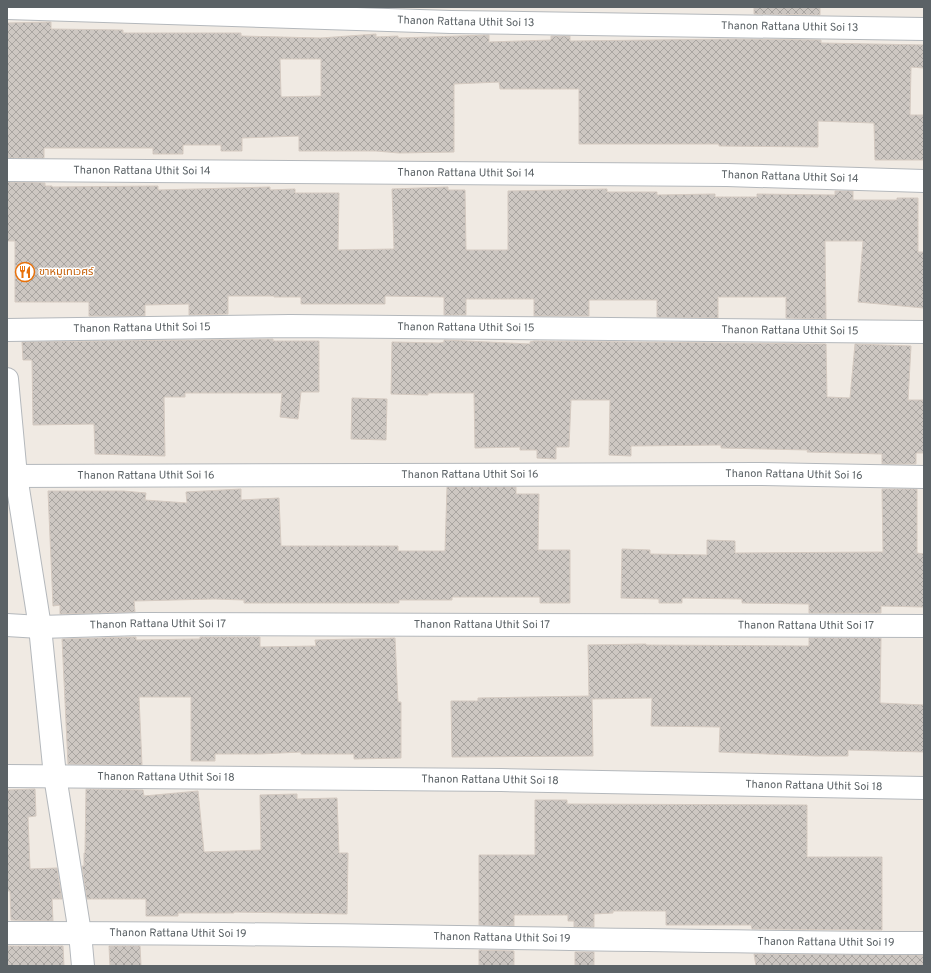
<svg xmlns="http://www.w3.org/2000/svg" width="931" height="973" font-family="Overpass,'Noto Sans Thai',sans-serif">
<defs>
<pattern id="building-cross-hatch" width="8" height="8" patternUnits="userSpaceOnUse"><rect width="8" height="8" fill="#cdc7c2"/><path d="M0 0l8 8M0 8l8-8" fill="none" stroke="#a9a5a1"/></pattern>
</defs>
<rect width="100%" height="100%" fill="#f0eae3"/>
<!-- building -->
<path fill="url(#building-cross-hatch)" stroke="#d5cac1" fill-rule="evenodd" d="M754 7H820V15L754 14Z
M51 22V29L123 30V33H241V36L321 38 376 34V37L398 36V38L489 35V42L551 40V36H570V41L734 39 821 40V43L924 45V68L911 67 910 115H924V160H875L874 123 818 121V147L719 146V144H579V89H500L499 82 454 84V152L399 153 376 151H299V136L242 138V151H221V145H183V154H153V148H44V158H7V23ZM280 59H321V96L281 97Z
M7 182 45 183V186H52V187L158 186V190L270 187V190L295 189V193H339L338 250 394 249 392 189 448 187V190H465L466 250H508V191L607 189V192H657V195L715 194V197H757V194L835 195V191H853V200H897V198H918V252H924V308L858 302 863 241H825L826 319 786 318V297H718V318L657 317V300H589V316H534V299H466V315H444V297L385 296V304H301V297H274V296H228V314L189 315V304L145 305V316H89V302H15V241H7Z
M273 339V341H319V392H301L298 419 280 417 282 393H185V397H164L165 456 95 454 94 424 33 425 32 360H23L22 342Z
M444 340 530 344V342L534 341 826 344 827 397 850 398 855 344 911 346 908 400H924V453H916V464H882V454L807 452 808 450 721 448V445L631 446V456L609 455 610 400H571L569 447H556V459L537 458V450H520V447L475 448 474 393H428V395L391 394 392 342 440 343 444 342Z
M352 398 387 399 386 440 351 439Z
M447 487H516V494H539L538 550H570V603H540V597H452V600H399V603H244V600L214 599 134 601 135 612 60 614V605L53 606 48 491H123L146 493 145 500 187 503 186 492 241 489V500L279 498 281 546H398V551H445Z
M882 489H917V553L924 554V607L881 606V613H809V604L742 603V599L682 598V603H659V599L621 598 622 549 650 550V554L707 555V540L735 541V553L883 552Z
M136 637V640L200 639V637H260V647L316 646 315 640 395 638 398 702H401V758L354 759V754H301V752L260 754H215V761H191V697H139L142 765 68 764 62 639Z
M809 638H881L880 703 924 705V752L848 750V756H816L719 752 720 727 651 726 652 698 592 699 593 756 452 757 451 701H478V698L589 696 588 645 646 644V645L809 646Z
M35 789 36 816 28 817 30 869 57 868 62 899H52L53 921 11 920 10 891H7V790Z
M86 789 143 790 144 796 198 791 204 852 261 850 260 795 297 794V799L337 798 339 853H348L347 914 234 912V913H178V916H146V899H87L82 866H84V853H85Z
M535 800H567V804L807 805V857H882V930L752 929 751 925H666V911H613V913L594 914V927H574V921H568V915H514V926L479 925V855H535Z
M7 946H63L64 966H7Z
M109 946H140L141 966H110Z
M479 950 514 951V966H479Z
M575 952H594V966H575Z
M754 954 924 955V966H756Z"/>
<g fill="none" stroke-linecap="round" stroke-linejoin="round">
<defs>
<g id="minor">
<path id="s1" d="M7 8 451 22 924 29"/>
<path id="s2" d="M7 170 727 175 924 181"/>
<path id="s3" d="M7 330 290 326 924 332"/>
<path d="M7 379 16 476 40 627 55 776 80 933 83 966"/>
<path id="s4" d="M7 476 759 474 924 477"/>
<path id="s5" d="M7 625 40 627 141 624 924 626"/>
<path id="s6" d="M7 776 501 780 924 788"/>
<path id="s7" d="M7 933C313 932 618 942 924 943"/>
</g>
</defs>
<!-- minor casing -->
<use href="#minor" stroke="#b4b8bc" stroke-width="24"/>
<!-- minor -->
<use href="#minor" stroke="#fff" stroke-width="22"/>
</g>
<!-- icons -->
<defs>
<symbol id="restaurant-ring" viewBox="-11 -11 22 22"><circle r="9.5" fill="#fff" stroke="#e8710a" stroke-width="1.5"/><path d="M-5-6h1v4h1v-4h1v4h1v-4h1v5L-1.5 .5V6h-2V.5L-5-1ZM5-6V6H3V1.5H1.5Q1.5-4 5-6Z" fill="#e8710a"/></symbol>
</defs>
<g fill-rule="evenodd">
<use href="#restaurant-ring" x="14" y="261" width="22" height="22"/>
</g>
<g text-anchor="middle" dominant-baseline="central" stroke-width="3" stroke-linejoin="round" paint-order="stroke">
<!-- street labels -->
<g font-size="11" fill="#5b6266" stroke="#fff">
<text stroke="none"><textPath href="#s1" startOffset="459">Thanon Rattana Uthit Soi 13</textPath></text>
<text stroke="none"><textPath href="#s1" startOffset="783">Thanon Rattana Uthit Soi 13</textPath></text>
<text stroke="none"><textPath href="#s2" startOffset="135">Thanon Rattana Uthit Soi 14</textPath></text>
<text stroke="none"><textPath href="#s2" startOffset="459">Thanon Rattana Uthit Soi 14</textPath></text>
<text stroke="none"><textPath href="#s2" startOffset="783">Thanon Rattana Uthit Soi 14</textPath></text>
<text stroke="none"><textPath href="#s3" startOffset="135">Thanon Rattana Uthit Soi 15</textPath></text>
<text stroke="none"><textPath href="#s3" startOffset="459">Thanon Rattana Uthit Soi 15</textPath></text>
<text stroke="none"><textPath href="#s3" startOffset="783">Thanon Rattana Uthit Soi 15</textPath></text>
<text stroke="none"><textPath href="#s4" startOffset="463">Thanon Rattana Uthit Soi 16</textPath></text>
<text stroke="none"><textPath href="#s4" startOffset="787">Thanon Rattana Uthit Soi 16</textPath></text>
<text stroke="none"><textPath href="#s4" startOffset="139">Thanon Rattana Uthit Soi 16</textPath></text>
<text stroke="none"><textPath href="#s5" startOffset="151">Thanon Rattana Uthit Soi 17</textPath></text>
<text stroke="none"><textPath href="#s5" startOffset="475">Thanon Rattana Uthit Soi 17</textPath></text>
<text stroke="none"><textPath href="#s5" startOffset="799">Thanon Rattana Uthit Soi 17</textPath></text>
<text stroke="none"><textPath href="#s6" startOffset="159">Thanon Rattana Uthit Soi 18</textPath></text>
<text stroke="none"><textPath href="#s6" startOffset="483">Thanon Rattana Uthit Soi 18</textPath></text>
<text stroke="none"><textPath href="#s6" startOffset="807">Thanon Rattana Uthit Soi 18</textPath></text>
<text stroke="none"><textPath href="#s7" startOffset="171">Thanon Rattana Uthit Soi 19</textPath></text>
<text stroke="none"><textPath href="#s7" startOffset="495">Thanon Rattana Uthit Soi 19</textPath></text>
<text stroke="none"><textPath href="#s7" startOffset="819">Thanon Rattana Uthit Soi 19</textPath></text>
</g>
<!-- food labels -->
<g font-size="11" fill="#c56008" stroke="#fff" text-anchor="start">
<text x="39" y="272">ขาหมูเทเวศร์</text>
</g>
</g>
<!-- border -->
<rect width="931" height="973" fill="none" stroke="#5b6266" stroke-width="16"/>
</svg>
